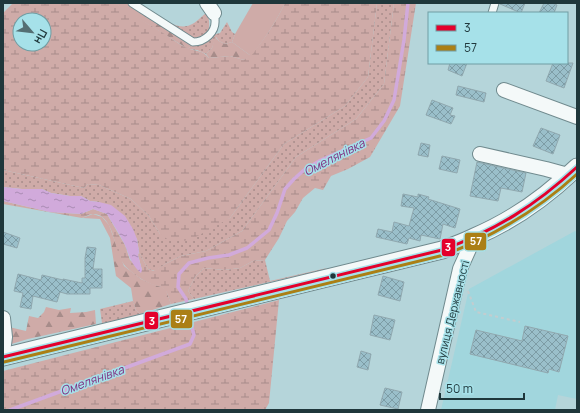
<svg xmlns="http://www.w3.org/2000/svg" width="580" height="413" font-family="Manrope,sans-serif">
<defs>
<pattern id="grass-dots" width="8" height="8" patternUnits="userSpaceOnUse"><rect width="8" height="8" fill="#cfaba8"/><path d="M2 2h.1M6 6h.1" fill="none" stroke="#a78c8a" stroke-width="1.8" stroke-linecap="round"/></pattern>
<pattern id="forest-firs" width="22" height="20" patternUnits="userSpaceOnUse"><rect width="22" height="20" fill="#cfaba8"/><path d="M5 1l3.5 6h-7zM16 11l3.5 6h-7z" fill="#a78c8a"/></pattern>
<pattern id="wetland-marsh" width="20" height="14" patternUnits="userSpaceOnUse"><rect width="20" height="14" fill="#cfaba8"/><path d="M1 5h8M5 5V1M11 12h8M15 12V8" fill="none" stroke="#a78c8a"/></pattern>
<pattern id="water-ripples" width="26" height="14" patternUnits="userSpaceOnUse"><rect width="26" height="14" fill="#d1aadb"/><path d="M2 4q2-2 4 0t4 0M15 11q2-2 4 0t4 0" fill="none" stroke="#a98bb3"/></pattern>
<pattern id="building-cross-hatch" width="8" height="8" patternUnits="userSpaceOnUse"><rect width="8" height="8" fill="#9abfca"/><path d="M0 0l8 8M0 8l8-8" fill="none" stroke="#7d9ca5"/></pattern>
</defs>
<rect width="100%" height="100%" fill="#b5d5da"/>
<!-- built -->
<path fill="#a1d6dd" d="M575 231 577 232V399L558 395 555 410H441L469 289Z"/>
<!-- grass -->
<path fill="url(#grass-dots)" d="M135 3H140C151 11 175 32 190 25 196 23 202 16 207 12 210 22 211 30 204 38L193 39Z
M377 3H394L384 84 356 119 296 157 242 231 206 251 181 256 167 263 155 271 148 269 139 252 137 239 99 202 90 201 81 196H70L51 193 42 189H22L3 187V170L84 188 88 184 99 185 131 199 149 216 160 234 230 218 284 144 345 106 368 77Z
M227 22 232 32 235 34 232 42 225 44 219 41 216 37 212 48 206 54 197 50 188 49C195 41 209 35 220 33Z
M265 260 270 281 327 268 323 270 194 299 188 291 195 277 204 268 224 270 240 268 253 261Z
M133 301 136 310 140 314 109 322 102 323 100 309Z"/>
<!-- forest -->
<path fill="url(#forest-firs)" d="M115 3H127L135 9 193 44 188 49 151 26 128 13Z
M215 37 219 41 225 44 232 42 251 56 244 60 230 56 209 58 206 54 212 48Z
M93 214 102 217 109 225 124 266 141 279 152 284 162 287 166 290 171 304 140 314 136 310 133 301 131 288 116 276 110 238 100 219 82 218Z
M46 307 59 310 71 308 70 313 86 312 95 310 96 324 28 339 8 345 9 327 26 331 29 316 38 318 44 312Z"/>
<!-- wetland -->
<path fill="url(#wetland-marsh)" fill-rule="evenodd" d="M13 3H115C129 13 144 21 158 30 167 35 178 44 187 48 196 52 202 49 209 58L230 56 244 60C259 50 277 20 285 3H377L368 77 345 106 284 144 230 218 194 238 184 241H170L160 234 149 216 131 199 99 185 88 184 84 188 3 170V13ZM20 20H44V44H20Z
M394 3H416L400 106 370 157 348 169 331 176 323 190 315 188 303 198 295 212 287 221 279 238 265 260 253 261 240 268 224 270 204 268 195 277 188 291 194 299 171 304C169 300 168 293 165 290 162 286 156 286 151 284 142 280 133 274 126 267 113 254 116 216 94 214 90 214 86 216 82 218L3 204V201L50 212 81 214 93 209 107 214 125 245 130 260 142 270 138 255 139 252 148 269 154 271 167 263 181 256 206 251 242 231 296 157 356 119 384 84Z
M279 300 269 403 265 410H3V371Z"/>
<!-- garden -->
<path fill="#cfaba8" d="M253 3H285C276 22 264 40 251 56L232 42 235 34Z"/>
<!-- water -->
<path fill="url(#water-ripples)" d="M3 187 22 189H42L51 193 70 196H81L90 201 99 202 111 205 125 216 133 229 137 239 139 252 138 255 142 270 141 273C130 263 130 257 125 245 120 235 113 224 107 214L93 209 81 214 50 212 3 201Z"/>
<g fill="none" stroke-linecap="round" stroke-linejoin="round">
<!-- stream -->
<path stroke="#d1aadb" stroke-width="3.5" d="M188 308 186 299 178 287 179 274 189 263 208 258 229 255 247 248 269 230 277 213 285 189 294 179 304 170 321 160 371 138 384 121 394 100 404 40 408 3
M10 410 190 344 194 335 189 316"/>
</g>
<!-- building -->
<path fill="url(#building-cross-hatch)" stroke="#90a8af" d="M500 3H525L521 13 500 4Z
M544 3H552L557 5 554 13H539Z
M450 63H467L462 76 448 70Z
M553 63H573L564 88 546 81Z
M458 86 486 93 484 102 456 95Z
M432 100 453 108 450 115 455 116 451 124 426 115Z
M541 128 560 135 553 154 533 146Z
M421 143 430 145 428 157 418 155Z
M442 156 460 160 457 173 439 169Z
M477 162 526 173 522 192 501 188 498 201 470 196Z
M403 194 418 197V194L429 197 428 199 460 209 455 228 443 224 440 239 421 235 420 241 409 238 407 244 376 237 378 229 392 232 394 222 409 226 414 208 401 206Z
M3 232 20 238 17 248 3 244Z
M87 247 96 248 93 269H102V288H90V294H67L60 292 57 302 33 296 31 309 20 307 23 293 14 291 18 274 41 280 42 275 63 280V279L82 283V278H85V258Z
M383 276 404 282 400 301 378 295Z
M374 315 395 320 390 340 370 335Z
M525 326 568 336 559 372 549 369 548 373 470 354 476 330 522 341Z
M361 351 371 354 368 370 357 367Z
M385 388 402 392 398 409 380 405Z"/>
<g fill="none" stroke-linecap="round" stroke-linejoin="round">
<defs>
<path id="service" d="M132 3 193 42C205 42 216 32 215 20 215 17 214 15 214 13
M492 13 495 3"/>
<path id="minor" d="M207 3 214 13
M504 90 577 117
M480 154 546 169 568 175
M3 318 5 337 3 352
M428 410 460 269 474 238"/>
<path id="tertiary" d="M3 357 442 250C453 246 464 242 474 237 512 221 547 196 577 167"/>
</defs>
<!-- service casing -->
<use href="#service" stroke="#708a8e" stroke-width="9"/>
<!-- minor casing -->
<use href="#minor" stroke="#708a8e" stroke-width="16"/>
<!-- tertiary casing -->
<use href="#tertiary" stroke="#708a8e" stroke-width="19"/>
<!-- path -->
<path stroke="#c3cdcf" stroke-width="2" stroke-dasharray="3 3" stroke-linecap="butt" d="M468 291 476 312 520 322"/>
<!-- service -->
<use href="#service" stroke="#f4f9f9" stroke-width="7"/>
<!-- minor -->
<use href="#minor" stroke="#f4f9f9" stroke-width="14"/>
<!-- tertiary -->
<use href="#tertiary" stroke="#f4f9f9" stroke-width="17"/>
<defs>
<path id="bus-1" d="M3 357 442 250C495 231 536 205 577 167"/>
<path id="bus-2" d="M4 362 444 255C494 236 538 210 577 174"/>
</defs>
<!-- bus-1 casing -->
<use href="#bus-1" stroke="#a6e1e9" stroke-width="6"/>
<!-- bus-2 casing -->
<use href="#bus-2" stroke="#a6e1e9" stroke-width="6"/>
<!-- bus-1 -->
<use href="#bus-1" stroke="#e4002b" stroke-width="3"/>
<!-- bus-2 -->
<use href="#bus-2" stroke="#ab7f15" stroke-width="3"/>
</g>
<!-- markers -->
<circle fill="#1f373b" stroke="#a6e1e9" stroke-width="1.5" cx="333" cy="276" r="3.5"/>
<g text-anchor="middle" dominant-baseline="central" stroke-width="3" stroke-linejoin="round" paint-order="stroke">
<!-- street labels -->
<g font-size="11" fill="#1f373b" stroke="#a6e1e9">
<text transform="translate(452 312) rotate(-76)">вулиця Державності</text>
</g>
<!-- water labels -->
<g font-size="12" font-style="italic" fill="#803082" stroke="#a6e1e9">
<text transform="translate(334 157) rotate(-27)">Омелянівка</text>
<text transform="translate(92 380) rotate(-20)">Омелянівка</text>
</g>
</g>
<g stroke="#a6e1e9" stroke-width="1.5">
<rect x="464" y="232" width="23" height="19" rx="4" fill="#ab7f15"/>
<rect x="441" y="238" width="15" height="19" rx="4" fill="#e4002b"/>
<rect x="170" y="309" width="23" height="20" rx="4" fill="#ab7f15"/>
<rect x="144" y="311" width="15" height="19" rx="4" fill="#e4002b"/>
</g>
<g font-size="11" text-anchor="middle" font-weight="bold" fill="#fff">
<text x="476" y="245">57</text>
<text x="448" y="251">3</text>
<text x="181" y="323">57</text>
<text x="152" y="325">3</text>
</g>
<!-- border -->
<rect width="580" height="413" fill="none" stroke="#1f373b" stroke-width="8"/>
<!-- legend -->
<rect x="428" y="12" width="140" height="52" fill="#a6e1e9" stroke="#709da3"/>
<rect x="436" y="25" width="20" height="6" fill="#e4002b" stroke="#709da3"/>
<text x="464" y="32" font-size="12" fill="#1f373b">3</text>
<rect x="436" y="45" width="20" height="6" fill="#ab7f15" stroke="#709da3"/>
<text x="464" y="52" font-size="12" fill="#1f373b">57</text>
<!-- north arrow -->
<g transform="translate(32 32) rotate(118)"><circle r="19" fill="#a6e1e9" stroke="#709da3"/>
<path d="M0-3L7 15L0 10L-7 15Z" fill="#546e73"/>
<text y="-6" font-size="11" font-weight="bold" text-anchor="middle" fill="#1f373b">Пн</text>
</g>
<!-- scale -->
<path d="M440 393v6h84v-6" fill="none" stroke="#1f373b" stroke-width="2"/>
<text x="446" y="393" font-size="12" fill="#1f373b" stroke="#a6e1e9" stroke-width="3" paint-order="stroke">50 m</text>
</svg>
